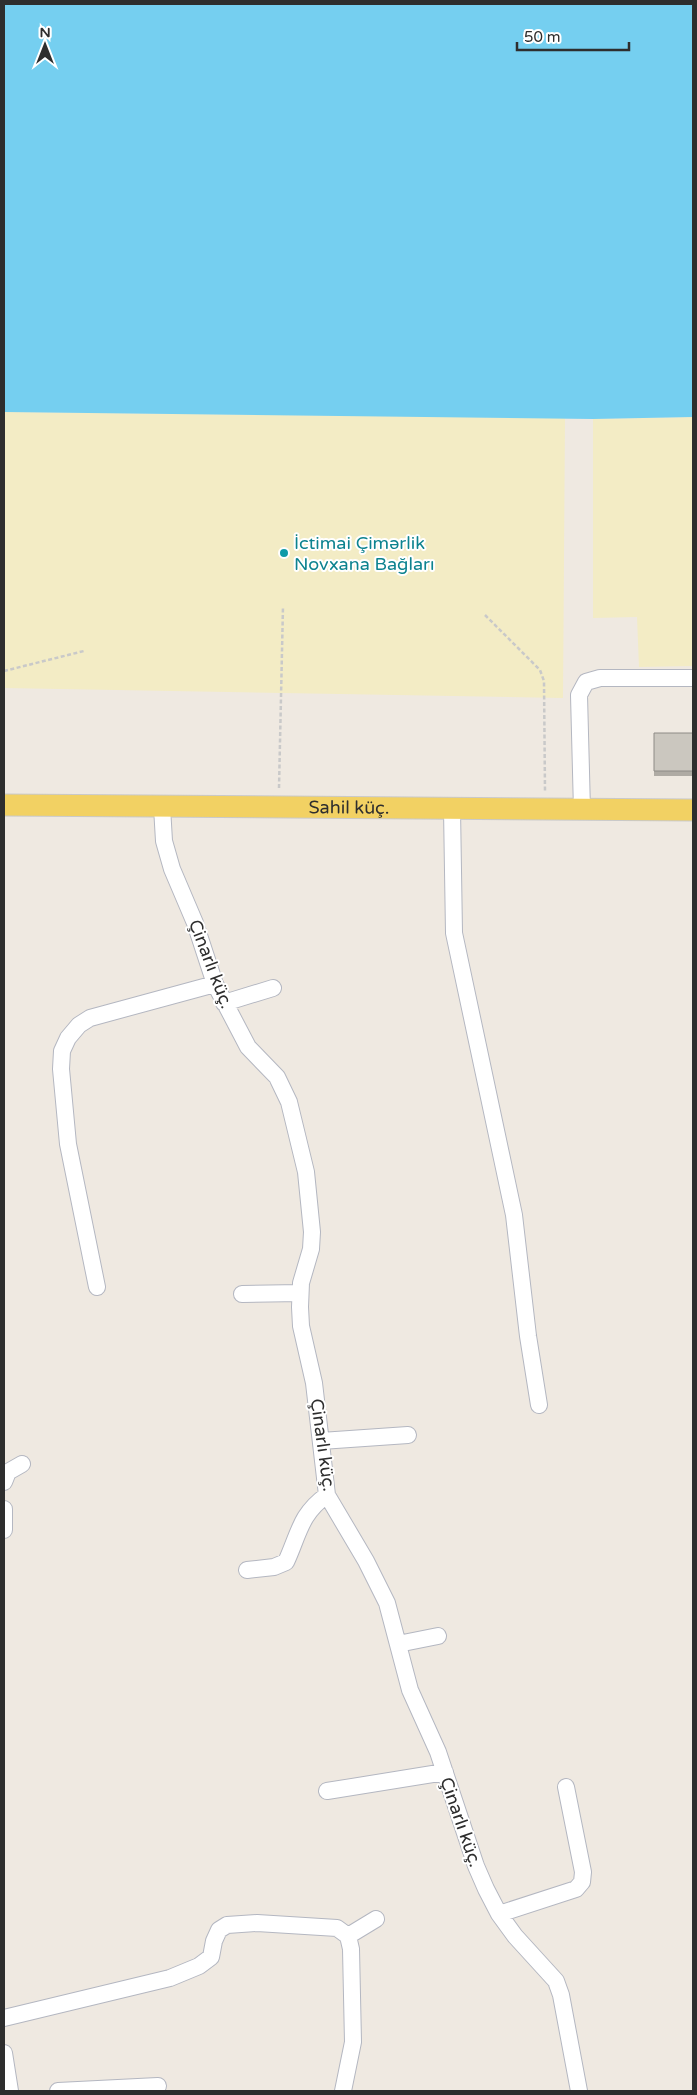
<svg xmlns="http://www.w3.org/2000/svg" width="697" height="2095" font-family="'Varela Round',sans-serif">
<rect width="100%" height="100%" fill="#efe9e1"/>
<!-- sand -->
<path fill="#f3ecc5" d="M4 412 565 418 563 698 4 688Z
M693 417V666L639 667 637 617 593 618V419Z"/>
<!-- water -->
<path fill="#75cff0" d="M4 4H693V417L593 419 4 412Z"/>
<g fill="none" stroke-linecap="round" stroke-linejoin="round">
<defs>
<path id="minor" d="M162 807 164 841 172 869 195 923 215 984 248 1047 277 1077 289 1102 306 1172 312 1232 311 1249 301 1283 300 1307 301 1326 314 1383 327 1495 366 1561 387 1603 410 1690 438 1752 476 1866 486 1889 499 1914 515 1936 556 1981 561 1995 579 2091
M452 809 454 933 514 1215 528 1336 539 1405
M582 810 579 695 586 682 600 678H693
M224 1003 273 988
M97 1287 68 1144 61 1069 62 1051 68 1038 79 1025 90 1018 215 984
M242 1294 300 1293
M321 1441 408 1435
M4 1482 8 1472 22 1464
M4 1509V1530
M247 1570 274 1567 286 1562C299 1534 300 1514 327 1495
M398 1644 438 1636
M327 1791 445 1772
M499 1914 576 1889 582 1882 583 1872 566 1787
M348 1936 376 1919
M4 2018 170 1978 199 1966 211 1957 214 1941 219 1930 227 1925 257 1923 337 1928 348 1936 351 1949 353 2042 343 2091
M4 2053 10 2091
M58 2091 158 2086"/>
<g id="major">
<path id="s1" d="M4 805 693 810"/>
</g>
</defs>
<!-- minor casing -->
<use href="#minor" stroke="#b4b7c1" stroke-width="18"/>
<!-- major casing -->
<use href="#major" stroke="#c9c9c9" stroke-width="23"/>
<!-- path -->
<path stroke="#c9c9c9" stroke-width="2.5" stroke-dasharray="4 2.5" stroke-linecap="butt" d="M485 615 540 670 544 681 545 792
M4 671 84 651
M279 788 283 606"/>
<!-- minor -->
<use href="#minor" stroke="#fff" stroke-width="16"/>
<!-- major -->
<use href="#major" stroke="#f2d163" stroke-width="21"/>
</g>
<!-- wall -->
<path fill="#afaba4" d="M654 733H693V776H654Z"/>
<!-- building -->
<path fill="#cbc7bf" stroke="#8e8b86" d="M654 733H693V771H654Z"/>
<!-- markers -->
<circle fill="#0f9aa8" stroke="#fff" stroke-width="2" cx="284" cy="553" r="5"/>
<g text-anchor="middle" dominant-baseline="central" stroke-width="4" stroke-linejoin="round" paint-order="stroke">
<!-- culture labels -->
<g font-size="18" fill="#0d838f" stroke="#fff" text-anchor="start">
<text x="294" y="543">İctimai Çimərlik<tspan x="294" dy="21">Novxana Bağları</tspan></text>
</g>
<!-- street labels -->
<g font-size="18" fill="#2e2e2e" stroke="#fff">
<text stroke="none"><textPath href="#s1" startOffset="345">Sahil küç.</textPath></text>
<text transform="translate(211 964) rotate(69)">Çinarlı küç.</text>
<text transform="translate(323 1445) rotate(82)">Çinarlı küç.</text>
<text transform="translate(461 1822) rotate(71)">Çinarlı küç.</text>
</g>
</g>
<!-- border -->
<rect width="697" height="2095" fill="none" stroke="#2e2e2e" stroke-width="10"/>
<!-- north arrow -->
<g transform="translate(45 45)" stroke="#ffffff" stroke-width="4" paint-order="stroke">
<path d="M0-4L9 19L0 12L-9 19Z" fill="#2e2e2e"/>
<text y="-8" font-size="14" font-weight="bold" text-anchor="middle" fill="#2e2e2e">N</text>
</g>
<!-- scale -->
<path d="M517 42v8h112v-8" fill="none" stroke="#2e2e2e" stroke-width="2.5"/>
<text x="524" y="42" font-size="15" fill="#2e2e2e" stroke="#ffffff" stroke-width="4" paint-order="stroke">50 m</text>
</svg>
